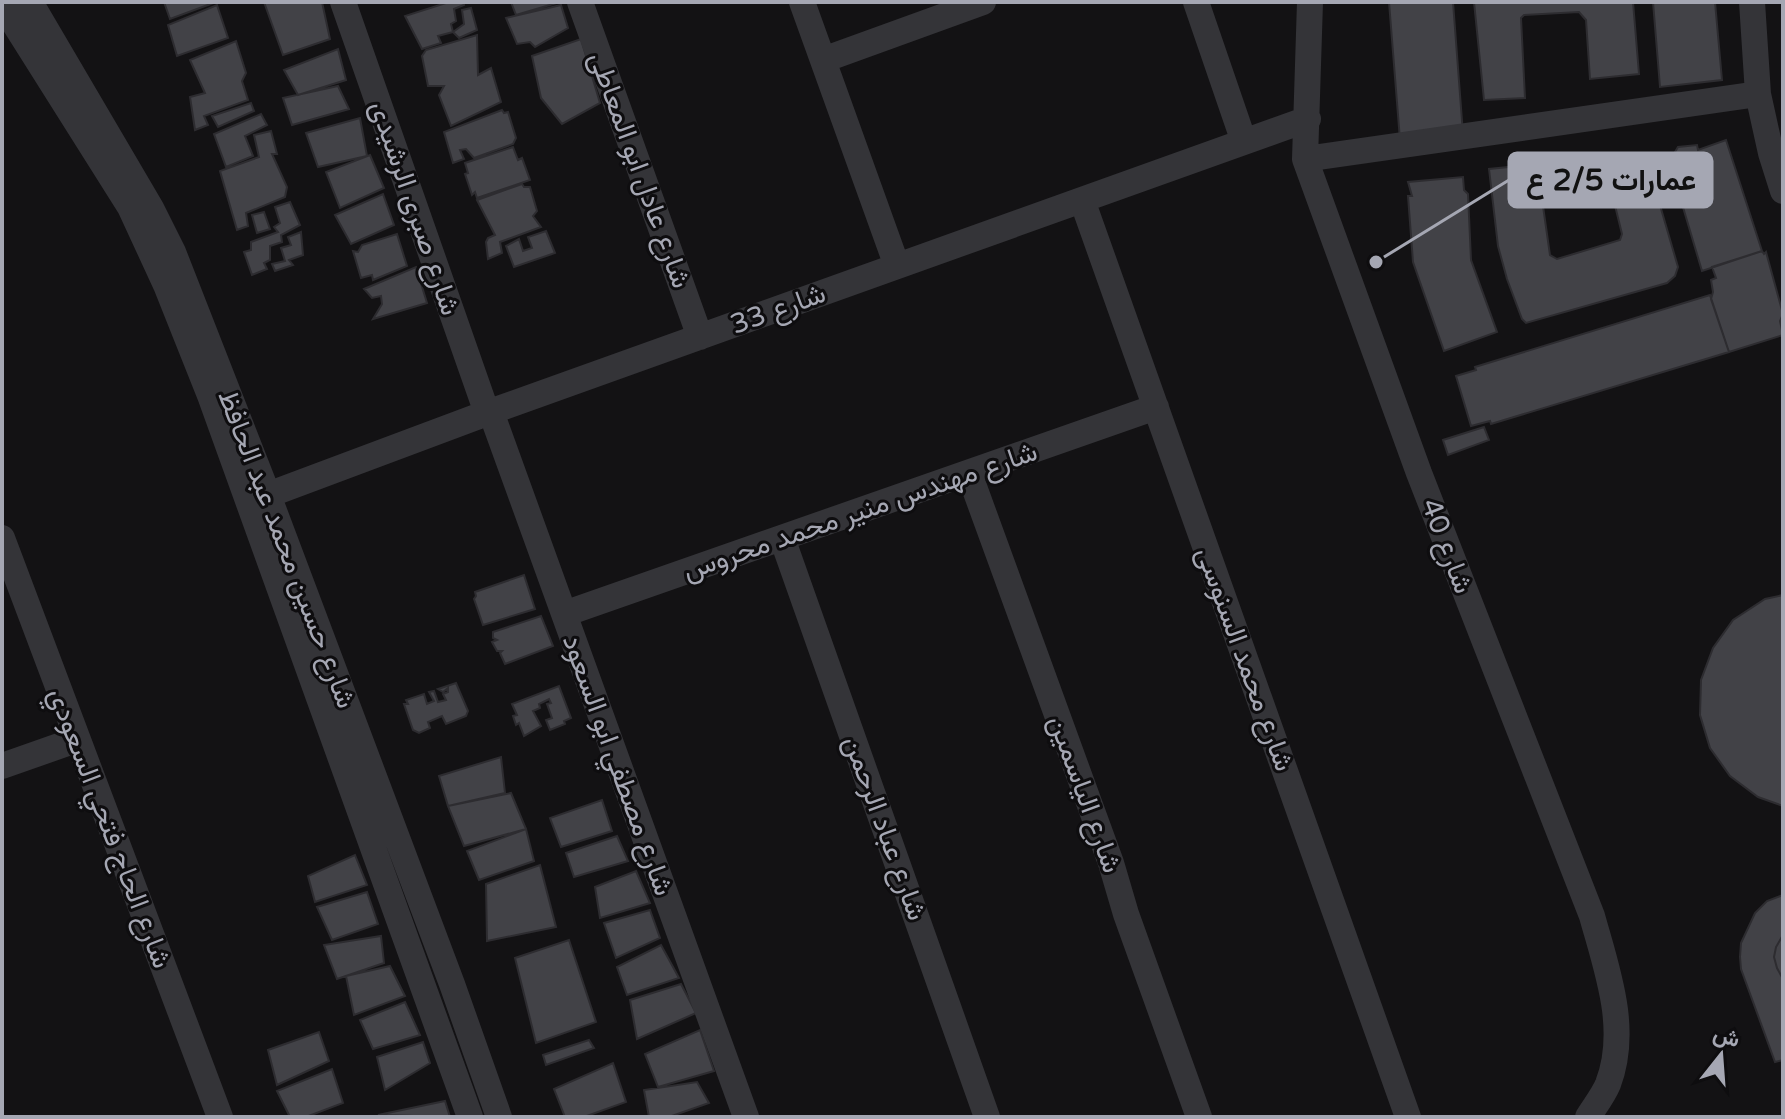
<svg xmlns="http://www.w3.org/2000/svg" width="1785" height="1119" font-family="'Varela Round',Vazirmatn,sans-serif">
<rect width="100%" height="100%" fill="#131214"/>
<!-- building -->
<path fill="#424247" stroke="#2d2c30" stroke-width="2" d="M164 2H216L170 19Z
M264 2H322L330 39 283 55Z
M449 2H463L464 5 454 9 456 21 451 24 453 32 438 36 441 43 422 49 405 16Z
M511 2H560L516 15Z
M1389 2H1453L1463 134 1400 140Z
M1474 2H1633L1639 74 1590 79 1586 20 1579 12 1524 15 1521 18 1525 98 1484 100Z
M1653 2H1715L1722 80 1660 87Z
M217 5 228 38 177 56 168 25Z
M561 5 568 28 535 47 530 42 517 44 506 18Z
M471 8 477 30 459 38 453 32 464 24 462 10Z
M477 35 478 75 491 68 501 102 451 126 439 95 444 86H428L422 56 426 50Z
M581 39 600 103 562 124 541 98 532 56Z
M236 41 246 73 242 81 248 100 204 116 208 125 195 130 190 97 205 93 190 60Z
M338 49 346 80 298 95 284 70Z
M338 86 349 109 292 125 283 98Z
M251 103 254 111 218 127 212 116Z
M502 110 504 113 508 112 516 138 513 144 474 158 466 149 460 150 464 159 453 163 444 132Z
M261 114 267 125 245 136 253 156 226 167 214 134Z
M360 118 367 156 318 167 306 133Z
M271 131 277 154H272L287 187 285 197 246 213 248 226 237 230 220 171 259 157 254 135Z
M1726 140 1762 251 1702 271 1674 177 1678 175 1672 157 1678 147 1697 145 1698 150Z
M513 147 518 160 522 158 530 180 477 198 475 192 472 195 465 174 468 173 465 163Z
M370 155 384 188 340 208 326 172Z
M1645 163 1652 190 1655 188 1678 267 1675 276 1667 283 1526 323 1522 319 1507 279 1498 246 1489 169 1537 164 1550 255 1557 259 1620 240 1622 234 1607 173Z
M1463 177 1464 190 1468 194 1471 260 1497 332 1444 351 1413 262 1408 196H1412L1408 182Z
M522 184 524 187H530L537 211 533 216 541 227 500 242 502 253 488 259 486 242 488 238 495 235 477 200Z
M383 194 394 225 351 244 335 215Z
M290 202 300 225 281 235 282 242 270 246V260L264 263 267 269 252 275 244 252 251 250V242L278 232 274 227 280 223 275 207Z
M264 212 270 229 257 233 252 215Z
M546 231 555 253 514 267 506 246 519 239 523 251 532 248 528 237Z
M301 232 303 255 289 260 293 265 275 271 272 264 285 261 281 248 291 245 288 237Z
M397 234 407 266 373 280 372 275 361 278 353 251 358 252 362 245Z
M1762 251 1764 254 1766 252 1783 314 1780 321 1783 335 1729 352 1711 299 1713 292 1711 280 1716 278 1712 267Z
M416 267 427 303 373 319 382 304 381 296 372 298 364 289Z
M1710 295 1729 352 1491 424 1490 421 1471 426 1456 376 1476 370 1475 367Z
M1484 427 1489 440 1448 455 1443 440Z
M524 575 535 609 483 625 474 599 476 596 475 592Z
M1783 595V806L1758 797 1730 776 1710 748 1700 715 1701 680 1713 648 1733 620 1765 599Z
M541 616 553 646 505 664 500 653 502 651H497L492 642 497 640 493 638V632Z
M456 683 468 711 466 716 446 724 442 716 428 722 430 728 419 733 413 730 404 704H408L406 700 424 694 427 704 434 701 429 692 434 691 438 702 446 700 443 694 448 692V688L443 692 438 689Z
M559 686 571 718 564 721 565 724 550 730 546 720 552 718 547 704 551 703 549 699 539 704 540 708 533 711 541 726 524 736 519 723 516 725 513 716 517 715 512 704Z
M501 757 505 793 448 806 439 776Z
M511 793 526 829 464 846 448 806Z
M602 800 612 831 561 847 550 818Z
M526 829 534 861 479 880 467 851Z
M617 836 628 861 574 877 566 853Z
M355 855 367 885 315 902 308 876Z
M540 865 556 927 487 941 486 884Z
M636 871 650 903 600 918 595 887Z
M367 892 378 924 332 940 317 907Z
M1783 895V935L1776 947 1774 957 1777 968 1783 979V1060L1775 1062 1741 969 1740 957 1741 943 1755 913 1767 901Z
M1783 895V1060L1775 1062 1741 969 1740 957 1741 943 1755 913 1767 901Z
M650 910 660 938 616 958 604 923Z
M381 936 384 963 337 979 324 945Z
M569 940 596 1022 536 1043 515 958Z
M661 945 679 978 627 995 617 967Z
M390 966 405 996 354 1015 346 976Z
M681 984 696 1013 637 1039 630 1000Z
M405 1002 420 1035 373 1049 360 1020Z
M700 1030 714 1071 658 1087 645 1054Z
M319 1032 329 1061 277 1085 268 1050Z
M589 1040 594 1048 546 1065 543 1055Z
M423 1042 430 1063 385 1090 377 1057Z
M613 1063 626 1102 584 1117H565L554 1089Z
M332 1069 343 1103 306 1117H290L277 1091Z
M697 1082 709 1103 669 1117H649L644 1090Z
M445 1101 450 1117 378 1115Z"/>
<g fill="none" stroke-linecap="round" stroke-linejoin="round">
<!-- street -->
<path stroke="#343438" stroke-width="26" d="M30 2 151 208 173 252 268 495 452 984 499 1117
M343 2 487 413
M580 2 700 337
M802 2 897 266
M1196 2 1244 142
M1310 2 1305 159 1419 473 1592 916C1607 970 1629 1029 1608 1084 1603 1096 1594 1107 1588 1117
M1752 2 1758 94 1771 153 1783 191
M2 4 130 207 166 285 211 398 470 1117
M823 60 983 2
M1305 159 1758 94
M1082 200 1408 1117
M491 412 746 1117
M969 473 1111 863 1126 914 1199 1117
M252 501 487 413 1308 119
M2 538 220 1117
M782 538 987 1117
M564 614 1156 407
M2 766 76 740"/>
</g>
<g text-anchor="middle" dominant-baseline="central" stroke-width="6" stroke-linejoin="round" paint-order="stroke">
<!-- street labels -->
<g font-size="28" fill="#a5a7b3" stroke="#0e0d0f">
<text transform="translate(640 170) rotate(70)">شارع عادل ابو المعاطى</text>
<text transform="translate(415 208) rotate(71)">شارع صبرى الرشيدى</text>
<text transform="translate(778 309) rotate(-20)">شارع 33</text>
<text transform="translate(860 511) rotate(-19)">شارع مهندس منير محمد محروس</text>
<text transform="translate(1447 546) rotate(69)">شارع 40</text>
<text transform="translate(287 549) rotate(69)">شارع حسين محمد عبد الحافظ</text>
<text transform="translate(1245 659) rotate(70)">شارع محمد السنوسى</text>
<text transform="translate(618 765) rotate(70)">شارع مصطفي ابو السعود</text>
<text transform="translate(1085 794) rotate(70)">شارع الياسمين</text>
<text transform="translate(110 828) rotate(69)">شارع الحاج فتحي السعودي</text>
<text transform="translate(885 828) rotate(70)">شارع عباد الرحمن</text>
</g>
</g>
<!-- callouts -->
<path fill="none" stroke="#a5a7b3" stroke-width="3" d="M1376 262L1509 180"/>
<circle fill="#a5a7b3" stroke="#0e0d0f" stroke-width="3" cx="1376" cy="262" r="8"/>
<rect fill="#a5a7b3" stroke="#a5a7b3" stroke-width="3" x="1509" y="153" width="203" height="54" rx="8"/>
<g font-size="30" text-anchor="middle" font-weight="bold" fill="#111">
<text x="1611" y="190">عمارات 2/5 ع</text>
</g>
<!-- border -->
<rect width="1785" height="1119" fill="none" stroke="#a5a7b3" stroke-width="8"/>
<!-- north arrow -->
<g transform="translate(1721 1055) rotate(17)" stroke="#0e0d0f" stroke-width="6" paint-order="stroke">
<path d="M0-6L14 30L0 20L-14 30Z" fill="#a5a7b3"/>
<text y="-12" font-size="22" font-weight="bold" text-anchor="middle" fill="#a5a7b3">ش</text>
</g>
</svg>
